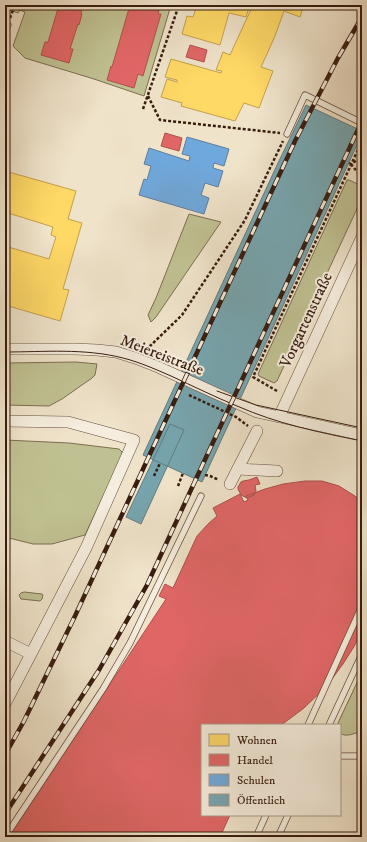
<svg xmlns="http://www.w3.org/2000/svg" width="367" height="842" font-family="'IM FELL DW Pica',serif">
<rect width="100%" height="100%" fill="#efe3ca"/>
<filter id="stains"><feTurbulence type="fractalNoise" baseFrequency=".005" numOctaves="4"/><feColorMatrix values="0 0 0 0 .2 0 0 0 0 .09 0 0 0 0 .02 0 0 0 .5 -.17"/></filter>
<radialGradient id="worn" r=".72"><stop offset=".6" stop-color="#630" stop-opacity="0"/><stop offset="1" stop-color="#630" stop-opacity=".3"/></radialGradient>
<!-- green -->
<path fill="#c0c192" stroke="#7c6e50" d="M5 5H171L144 96 94 79 25 58 13 46 25 12 20 10 18 13 5 8Z
M347 180H349L362 186V198L277 381 274 383 259 376 258 374Z
M189 214 221 222 156 317 151 322 148 315 156 298Z
M76 362 97 364 95 375 92 378 62 399 49 406 5 405V363Z
M5 440 69 443 119 449 122 452V456L85 535 52 544H33L5 537Z
M24 592 42 594 43 595 42 599 40 601 21 599 19 595 21 593Z
M362 672V731C355 733 346 738 340 733V725H338V723Z"/>
<!-- homes -->
<path fill="#ffd966" stroke="#c3a04c" d="M197 5H250L246 17 229 13 220 45 182 34 187 16 193 17Z
M253 5H304L300 17 284 11 275 36 261 67 273 71 259 108 244 103 235 121 181 106 182 103 161 97 167 79 177 82V80L165 77 171 59 221 73 222 71 216 70 223 52 230 55Z
M5 171 76 191 68 219 82 223 63 289 69 290 60 321 5 305V246L49 259 56 237 51 235 53 227 5 212Z"/>
<!-- shops -->
<path fill="#e06666" stroke="#ae504c" d="M59 5H83L81 13 82 14 79 25 78 24 70 49H73L69 63 41 55 45 42H48Z
M130 5H160L158 14H161L143 76 138 74 134 88 107 80 111 66 112 67Z
M190 45 207 50 204 62 186 57Z
M165 133 182 138 179 151 161 146Z
M257 477 260 484 255 485 256 491 254 495 247 498 241 495 238 489V487L241 482 243 481 249 480Z
M305 481H322L339 486 355 496 362 504V629L355 645 343 664 326 687 304 708 284 723 280 725H202V815H230L220 837H9L166 599 159 596 165 584 173 588 197 536 208 524 217 516 213 508 240 494 244 502 248 500 246 496 265 489 283 484Z"/>
<!-- schools -->
<path fill="#6fa8dc" stroke="#5e7e9e" d="M187 137 229 149 224 166 214 163 213 168 223 171 218 187 205 183 201 195 209 198 204 214 139 195 144 179 147 180 151 166 144 164 149 148 189 161 190 156 182 154Z"/>
<!-- public -->
<path fill="#76a5af" stroke="#637c7f" d="M306 105 362 131V134L202 482 143 455 278 163Z
M170 424 184 430 141 524 126 517Z"/>
<g fill="none" stroke-linecap="round" stroke-linejoin="round">
<defs>
<path id="lane" d="M5 24 8 25
M287 134 305 95 362 123
M308 725 362 606
M329 725 362 654
M340 756H362
M5 837 103 689 130 643 201 496
M256 837 266 815
M278 837 288 815"/>
<path id="street" d="M5 349H75L97 350 116 352 135 358 158 367 257 412 362 435
M279 417 362 237
M5 421 68 422 134 440 86 548 31 654 5 641
M238 469 277 471
M230 484 257 431
M5 704 31 654"/>
</defs>
<!-- lane casing -->
<use href="#lane" stroke="#664e3e" stroke-width="7"/>
<!-- street casing -->
<use href="#street" stroke="#664e3e" stroke-width="12"/>
<!-- path -->
<path stroke="#381c0f" stroke-width="2.5" stroke-dasharray="3 2" stroke-linecap="butt" d="M10 18 15 5
M5 51 7 32
M148 96 160 120 280 133
M143 109 179 5
M349 163 351 164 362 157
M351 164 362 178
M146 350 182 315 245 220 283 141
M277 391 253 377 362 141
M189 395 236 417 248 426
M205 475 210 476 219 480
M154 476 160 463
M178 486 183 473"/>
<!-- lane -->
<use href="#lane" stroke="#f5eddd" stroke-width="5.5"/>
<!-- street -->
<use href="#street" stroke="#f5eddd" stroke-width="11"/>
<!-- tram -->
<path stroke="#381c0f" stroke-width="1" d="M5 352C44 352 84 348 123 358 139 362 155 369 171 376 193 386 215 397 237 406 278 424 318 432 362 441
M217 391 256 405 362 428"/>
<defs>
<path id="rail" d="M5 755 24 721 75 616 295 141 338 58 362 17
M5 814 99 670 147 585 196 479 362 121"/>
</defs>
<!-- rail casing -->
<use href="#rail" stroke="#381c0f" stroke-width="4.5"/>
<!-- rail -->
<use href="#rail" stroke="#f5eddd" stroke-width="3" stroke-dasharray="9" stroke-linecap="butt"/>
</g>
<g text-anchor="middle" dominant-baseline="central" stroke-width="4" stroke-linejoin="round" paint-order="stroke">
<!-- street labels -->
<g font-size="16" fill="#381c0f" stroke="#f5eddd">
<text transform="translate(306 320) rotate(-65)">Vorgartenstraße</text>
<text transform="translate(162 355) rotate(21)">Meiereistraße</text>
</g>
</g>
<!-- margin -->
<rect width="367" height="842" fill="none" stroke="#efe3ca" stroke-width="20"/>
<rect x="6" y="6" width="355" height="830" fill="none" stroke="#381c0f" stroke-width="2"/>
<rect x="10" y="10" width="347" height="822" fill="none" stroke="#381c0f"/>
<!-- legend -->
<rect x="201" y="724" width="140" height="92" fill="#f5eddd" stroke="#a9998b"/>
<rect x="209" y="734" width="20" height="12" fill="#ffd966" stroke="#a9998b"/>
<text x="237" y="744" font-size="12" fill="#381c0f">Wohnen</text>
<rect x="209" y="754" width="20" height="12" fill="#e06666" stroke="#a9998b"/>
<text x="237" y="764" font-size="12" fill="#381c0f">Handel</text>
<rect x="209" y="774" width="20" height="12" fill="#6fa8dc" stroke="#a9998b"/>
<text x="237" y="784" font-size="12" fill="#381c0f">Schulen</text>
<rect x="209" y="794" width="20" height="12" fill="#76a5af" stroke="#a9998b"/>
<text x="237" y="804" font-size="12" fill="#381c0f">Öffentlich</text>
<rect width="100%" height="100%" filter="url(#stains)"/>
<rect width="100%" height="100%" fill="url(#worn)"/>
</svg>
